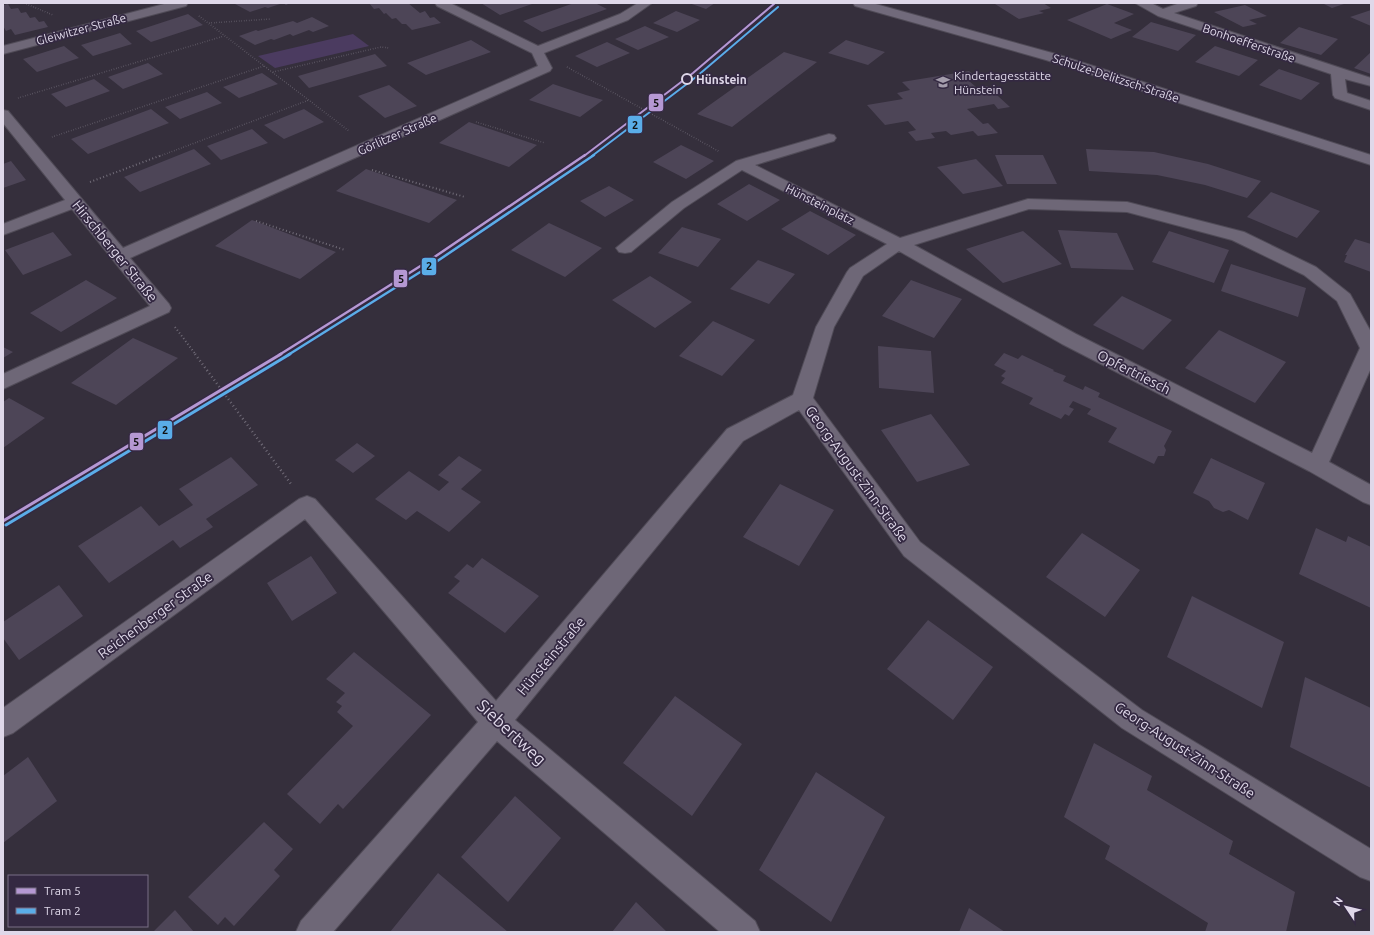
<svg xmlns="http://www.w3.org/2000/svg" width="1374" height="935" font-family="Ubuntu,sans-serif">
<rect width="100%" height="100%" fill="#352f3c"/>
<!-- green -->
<path fill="#4b3b60" d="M353 34 369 46 275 68 258 56Z"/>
<!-- building -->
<path fill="#4d4557" d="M237 3H290L286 5 283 3 268 8 265 7 250 12 235 4Z
M369 3H408L420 13 425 11 430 18 434 17 441 23 412 30 406 24H402L396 18 392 19 386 13 384 14 379 8 374 9Z
M481 3H535L500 15Z
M574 3H595L607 9 542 32 523 21Z
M689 3H715L706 9Z
M1001 3 1026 4 1043 3 1051 8 1039 11 1044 13 1019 19 995 4Z
M1322 3H1347L1332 8Z
M8 4 11 9 18 8 21 13 26 12 30 18 35 17 39 22 44 21 48 27 15 35 11 29 6 31 3 26V5Z
M1107 4 1134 14 1114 23 1132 30 1111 39 1067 20Z
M1245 5 1267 16 1249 20 1257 24 1243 27 1214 12Z
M1371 10V26L1350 17Z
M676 11 700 20 677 32 653 23Z
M188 14 203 25 151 42 136 31Z
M312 17 329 26 313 32 309 30 293 36 290 34 274 40 271 39 255 45 239 36 256 30 258 31 293 21 297 23Z
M1151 22 1196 35 1178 51 1132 37Z
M645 26 669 37 638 50 615 39Z
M1299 27 1338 39 1321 55 1280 43Z
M120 33 132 44 93 56 81 45Z
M471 40 491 52 426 75 407 63Z
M846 40 885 52 868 65 828 53Z
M607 42 630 53 597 67 575 56Z
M64 46 79 58 37 72 23 59Z
M1215 46 1258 60 1239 76 1195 62Z
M784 52 817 62 732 127 697 114Z
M1371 52V74L1354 68Z
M375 54 387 66 309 88 298 76Z
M148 63 163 74 123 89 108 77Z
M1279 69 1320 83 1301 100 1259 85Z
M969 71 978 79 969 81 976 87 987 86 1010 107 998 109 994 104 967 109 983 124 988 123 998 133 978 136 973 131 951 135 946 131 931 133 935 138 916 141 908 132 916 130 908 121 885 125 867 105 903 99 897 93 910 90 902 82Z
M262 73 278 84 239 98 223 87Z
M94 79 110 91 66 107 51 94Z
M553 84 586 95 603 100 580 117 529 100Z
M389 85 417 106 385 118 358 96Z
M207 92 222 103 180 119 165 107Z
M151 109 169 123 88 154 71 139Z
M304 109 324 122 284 139 264 125Z
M469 122 537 145 509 167 439 143Z
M252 129 268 143 221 160 207 146Z
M681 145 714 161 686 179 653 162Z
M194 149 211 164 140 192 124 177Z
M1086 149 1154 152 1208 164 1261 181 1247 198 1205 185 1157 175 1089 171Z
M995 155H1043L1057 184H1007Z
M976 159 1003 186 963 194 937 167Z
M11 161 26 180 3 188V164Z
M366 169 457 200 429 223 336 191Z
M749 184 780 200 747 221 717 204Z
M609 186 634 200 605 217 580 201Z
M1271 192 1320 211 1297 238 1247 217Z
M810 211 856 235 828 255 781 229Z
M252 220 336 252 300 279 215 246Z
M549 223 602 248 565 277 511 250Z
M682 227 721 239 698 267 658 253Z
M1058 230 1117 233 1134 270 1071 268Z
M1023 231 1062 264 1003 283 966 249Z
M1169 231 1229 250 1214 283 1152 262Z
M53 232 72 255 23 275 5 250Z
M1355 239 1371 244V272L1344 262 1347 255H1345Z
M758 260 795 274 769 304 730 289Z
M1231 264 1306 288 1298 317 1221 291Z
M650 276 692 302 655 328 612 300Z
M86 280 117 298 61 332 30 313Z
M911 280 962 299 934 338 882 316Z
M1122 296 1172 320 1143 350 1093 325Z
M713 321 755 340 722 376 679 356Z
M1219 330 1286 362 1255 403 1185 368Z
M133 338 178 358 116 405 71 383Z
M878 346 931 351 934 393 879 388Z
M3 347 13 352 3 358Z
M1004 353 1018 359 1022 355 1054 370 1053 371 1066 376 1063 381 1083 390 1085 386 1100 393 1098 397 1172 431 1164 446 1166 450 1164 456H1158L1154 464 1108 442 1117 428 1087 414 1091 409 1073 401 1069 407 1074 409 1069 416 1065 414 1061 419 1029 404 1033 398 1001 383 1005 378 1001 376 1006 371 994 365Z
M9 398 45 418 3 448V402Z
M931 414 970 465 917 482 881 430Z
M357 443 375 456 353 473 335 460Z
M459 456 482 470 461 489 481 502 449 532 417 511 406 520 375 499 409 471 439 491 449 482 438 475Z
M231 457 258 485 206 519 213 527 180 548 173 540 109 583 78 546 141 506 159 526 193 505 179 489Z
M1211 458 1265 483 1248 520 1229 510 1223 512 1214 508 1209 501 1193 493Z
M780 484 834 510 799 566 743 537Z
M1316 528 1346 542 1348 536 1371 547V608L1299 574Z
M1082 533 1140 570 1105 617 1046 577Z
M311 556 337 593 292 621 267 583Z
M482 558 539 596 505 633 448 593 460 581 454 577 467 564 473 568Z
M59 585 83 616 19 660 3 638V622Z
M1192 596 1284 642 1262 708 1167 657Z
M928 620 993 667 953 720 887 669Z
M354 652 431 715 343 809 338 804 320 824 287 794 353 726 337 712 342 706 336 702 345 693 326 679Z
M1305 677 1371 708V788L1290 747Z
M675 696 742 744 692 816 623 763Z
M1094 743 1152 776 1147 790 1233 841 1229 854 1295 892 1286 932H1205L1208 923 1105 859 1110 846 1064 817Z
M28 757 57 801 3 843V776Z
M816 772 885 817 831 922 759 870Z
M515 796 561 838 508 902 461 857Z
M264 822 293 849 274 870 280 876 234 926 225 917 218 925 188 897Z
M438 873 508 932H390Z
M636 902 667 932H612Z
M969 908 1005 932H959Z
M175 910 194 932H153Z"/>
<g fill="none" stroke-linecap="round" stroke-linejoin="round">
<defs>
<path id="minor" d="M168 3H188L186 6 3 54V46Z
M435 3H450L538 46 620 14 638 3H652L628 20 544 53 552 68 550 71 130 258 169 304 171 308 169 312 3 389V374L150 306 72 209 3 235V224L65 200 3 123V110L8 111 123 248 538 66 532 53 437 6Z
M1135 3H1151L1163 9 1180 3H1198L1196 6 1174 13 1371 78V86L1345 79 1347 93 1371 101V110L1335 98 1333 95 1331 74 1158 16Z
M829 134 834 135 836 138 834 141 755 165 900 238 1028 199 1127 202 1244 232 1316 267 1350 294 1371 332V368L1329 462 1371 485V505L1363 502 1309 471 1062 344 899 251 863 276 834 327 813 398 920 542 1142 710 1371 849V881L1360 877 1122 728 904 556 799 410 743 441 515 720 755 921 760 932H720L497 741 333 932H296L301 921 478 722 305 519 13 733 3 737V708L299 499 307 496 315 499 496 701 727 429 793 395 816 327 847 272 850 268 887 244 742 170 684 208 631 252 625 253 619 252 616 248 672 202 736 161ZM1029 209 1127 212 1232 240 1304 275 1337 301 1360 348 1312 453 1076 334 914 245Z"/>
<path id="secondary" d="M853 3H872L1056 54 1371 155V165L1046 60 855 6Z"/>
</defs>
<!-- minor casing -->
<use href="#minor" stroke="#504b57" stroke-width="2"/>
<!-- secondary casing -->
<use href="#secondary" stroke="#504b57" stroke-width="2"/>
<!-- path-far2 -->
<path stroke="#716c78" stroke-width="1.5" stroke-dasharray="0.5 2" stroke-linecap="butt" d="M24 3 53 15
M199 16 349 131
M209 23 271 19
M567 67 720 152
M273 72 381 47 389 48
M18 98 224 36
M476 122 545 143
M52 137 264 66
M160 156 309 100"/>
<!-- path-far1 -->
<path stroke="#716c78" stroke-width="2" stroke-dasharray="1 2.5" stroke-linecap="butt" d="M372 170 465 197
M90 182 162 155
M256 221 345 250
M175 327 196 355"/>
<!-- path -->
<path stroke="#716c78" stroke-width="2.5" stroke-dasharray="1 3" stroke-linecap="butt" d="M195 354 291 484"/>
<!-- minor -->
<use href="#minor" fill="#6e6777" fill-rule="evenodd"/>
<!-- secondary -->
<use href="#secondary" fill="#716a7b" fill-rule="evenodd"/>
<defs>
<path id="tram-1-far2" d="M584 156 693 73 775 3"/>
<path id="tram-1-far1" d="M279 355 430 260 585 155"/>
<path id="tram-1" d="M3 521 281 354"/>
<path id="tram-2-far2" d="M592 156 696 77 778 7"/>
<path id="tram-2-far1" d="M288 355 433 264 594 155"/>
<path id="tram-2" d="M6 525 290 354"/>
</defs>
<!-- tram-1-far2 casing -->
<use href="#tram-1-far2" stroke="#342942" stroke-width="4"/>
<!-- tram-1-far1 casing -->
<use href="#tram-1-far1" stroke="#342942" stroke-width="5"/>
<!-- tram-1 casing -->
<use href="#tram-1" stroke="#342942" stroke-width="6"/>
<!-- tram-2-far2 casing -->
<use href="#tram-2-far2" stroke="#342942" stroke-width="4"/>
<!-- tram-2-far1 casing -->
<use href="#tram-2-far1" stroke="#342942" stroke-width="5"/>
<!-- tram-2 casing -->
<use href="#tram-2" stroke="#342942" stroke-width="6"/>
<!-- tram-1-far2 -->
<use href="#tram-1-far2" stroke="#b598d3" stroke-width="2"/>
<!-- tram-1-far1 -->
<use href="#tram-1-far1" stroke="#b598d3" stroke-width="2.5"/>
<!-- tram-1 -->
<use href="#tram-1" stroke="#b598d3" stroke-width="3"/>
<!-- tram-2-far2 -->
<use href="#tram-2-far2" stroke="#5aade8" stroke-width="2"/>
<!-- tram-2-far1 -->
<use href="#tram-2-far1" stroke="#5aade8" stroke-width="2.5"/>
<!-- tram-2 -->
<use href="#tram-2" stroke="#5aade8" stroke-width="3"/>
</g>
<!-- icons -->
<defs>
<symbol id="school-bare" viewBox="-9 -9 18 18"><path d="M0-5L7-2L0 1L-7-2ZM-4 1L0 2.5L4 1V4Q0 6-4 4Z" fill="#a49dac" stroke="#342942" stroke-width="2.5" paint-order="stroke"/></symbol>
</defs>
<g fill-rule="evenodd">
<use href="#school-bare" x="933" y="72" width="20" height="20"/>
</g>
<!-- markers -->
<circle fill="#342942" stroke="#dfd8e9" stroke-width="2" cx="687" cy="79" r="5"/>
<g text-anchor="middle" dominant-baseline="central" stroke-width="3.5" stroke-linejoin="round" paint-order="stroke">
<!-- far-street labels -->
<g font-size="12" fill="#dfd8e9" stroke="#342942">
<text transform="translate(81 29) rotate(-15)">Gleiwitzer Straße</text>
<text transform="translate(1249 43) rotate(19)">Bonhoefferstraße</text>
<text transform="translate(1116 78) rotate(18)">Schulze-Delitzsch-Straße</text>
<text transform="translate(397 134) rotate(-24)">Görlitzer Straße</text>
<text transform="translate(820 204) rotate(27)">Hünsteinplatz</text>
</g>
<!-- far-poi labels -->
<g font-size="12" fill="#dfd8e9" stroke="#342942" text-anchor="start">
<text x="954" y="75">Kindertagesstätte<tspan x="954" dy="14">Hünstein</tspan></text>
</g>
<!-- far-stop labels -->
<g font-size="12" font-weight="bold" fill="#dfd8e9" stroke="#342942" text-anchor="start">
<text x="696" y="79">Hünstein</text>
</g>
<!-- street labels -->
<g font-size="14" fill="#dfd8e9" stroke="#342942">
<text transform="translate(115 251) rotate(51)">Hirschberger Straße</text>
<text transform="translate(1134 372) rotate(27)">Opfertriesch</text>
<text transform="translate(857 474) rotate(54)">Georg-August-Zinn-Straße</text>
<text transform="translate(155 615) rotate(-36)">Reichenberger Straße</text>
<text transform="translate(551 656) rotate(-50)">Hünsteinstraße</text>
<text transform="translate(1185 750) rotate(33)">Georg-August-Zinn-Straße</text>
</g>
<!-- near-street labels -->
<g font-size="17" fill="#dfd8e9" stroke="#342942">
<text transform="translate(512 732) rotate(43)">Siebertweg</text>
</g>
</g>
<g stroke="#342942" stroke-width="1.5">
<rect x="648" y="93" width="16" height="19" rx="4" fill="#b598d3"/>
<rect x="627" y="115" width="16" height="19" rx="4" fill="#5aade8"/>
<rect x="421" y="257" width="16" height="19" rx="4" fill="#5aade8"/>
<rect x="393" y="269" width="15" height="19" rx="4" fill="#b598d3"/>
<rect x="157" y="420" width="16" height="20" rx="4" fill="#5aade8"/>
<rect x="129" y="432" width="15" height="19" rx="4" fill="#b598d3"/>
</g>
<g font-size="11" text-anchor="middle" font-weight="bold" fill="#111">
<text x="656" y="107">5</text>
<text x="635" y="129">2</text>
<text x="429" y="270">2</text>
<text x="401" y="283">5</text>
<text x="165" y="434">2</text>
<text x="136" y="446">5</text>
</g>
<!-- border -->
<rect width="1374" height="935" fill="none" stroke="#dfd8e9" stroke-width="8"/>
<!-- legend -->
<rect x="8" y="875" width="140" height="52" fill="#342942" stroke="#786f85"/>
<rect x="16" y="888" width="20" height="6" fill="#b598d3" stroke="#786f85"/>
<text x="44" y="895" font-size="12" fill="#dfd8e9">Tram 5</text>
<rect x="16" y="908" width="20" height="6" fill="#5aade8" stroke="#786f85"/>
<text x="44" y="915" font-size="12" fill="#dfd8e9">Tram 2</text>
<!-- north arrow -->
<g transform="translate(1346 907) rotate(305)" stroke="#342942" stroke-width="3" paint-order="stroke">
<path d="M0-3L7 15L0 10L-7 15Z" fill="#dfd8e9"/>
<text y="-6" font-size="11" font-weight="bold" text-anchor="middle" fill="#dfd8e9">N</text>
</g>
</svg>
